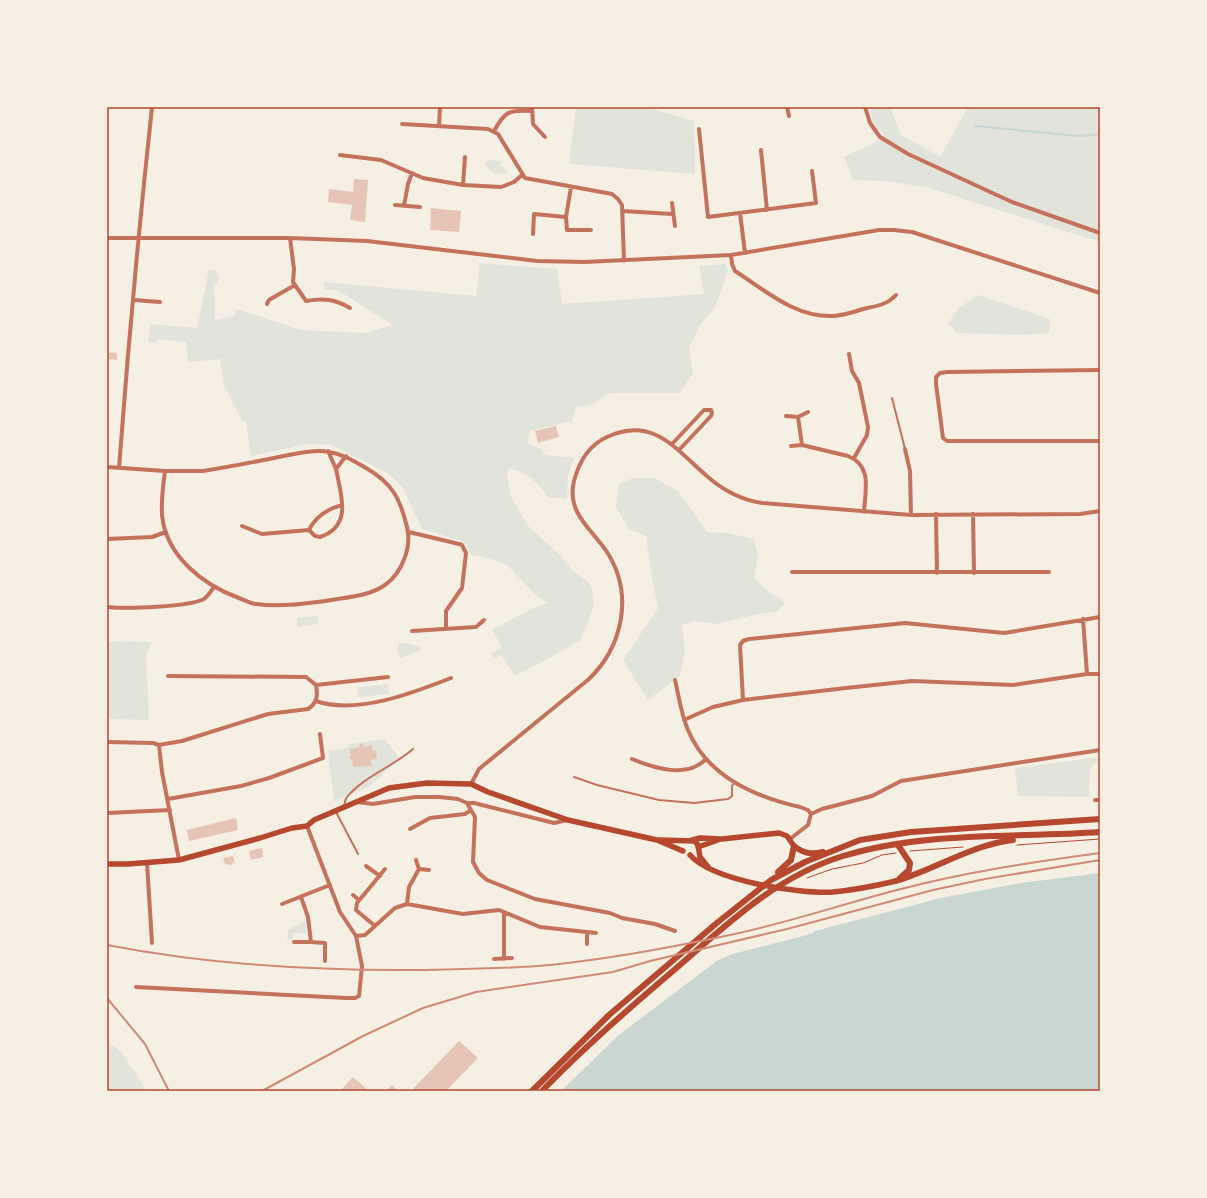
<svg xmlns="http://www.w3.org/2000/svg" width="1207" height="1198" font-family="Montserrat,sans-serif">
<rect width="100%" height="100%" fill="#f6efe4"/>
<!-- green -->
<path fill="#e2e4dc" d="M576 107H645L694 121 695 174 569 164Z
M869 107H890L901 135 940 157 968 107H1100V242L926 187 884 181 853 180 844 157 874 143 884 135 873 123Z
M491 160 501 161V166L504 167 507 173 494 174 486 166 485 162Z
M480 263 557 269 562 304 704 294 699 266 725 264 728 271 715 307 701 324 689 348 693 373 680 393H609L589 406 576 407 571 424 568 422 530 431 527 443 541 449 546 455 574 458 568 475 567 499 548 497C537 481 528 473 509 468L507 476 511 497 529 527 559 554 573 571 588 582 592 589 594 605 587 625 580 640 551 657 515 676 502 655 495 658 491 654 502 647 492 630 533 608 547 603 534 593 507 565 484 557 471 555 467 546 461 541 422 529 403 488 389 474 331 445 308 444 251 456 246 421H242L224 385 220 359 188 362 186 342 158 339 157 343 148 342 150 324 197 328 209 270H215L220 277 218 283 214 284 215 320 234 316 237 309 301 330 365 333 393 325 339 291 324 289V282L476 296Z
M978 295 1050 319 1049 333 1020 335 957 333 948 323 958 309Z
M633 478H654L678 491 707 532 727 533 754 539 758 556 754 578 768 591 785 602 778 611 758 614 716 624 694 621 682 625 685 650 680 676 648 700 623 660 658 608 652 578 646 536 629 529 616 507 619 484Z
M318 616V624L297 627V618Z
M107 641 152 642 146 654 149 720 107 719Z
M399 643H406L420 647 421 650 401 658 397 651Z
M388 684 389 694 358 697 357 687Z
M384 739 400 758 370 786 334 801 328 751 347 748 351 744Z
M1100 757V763L1094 764 1090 770 1089 797 1018 796 1015 768Z
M305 921 306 933H293V939H287L288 930Z
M107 1040 122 1053 147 1091H107Z"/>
<!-- water -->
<path fill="#c9d6d2" d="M1100 873V1091H561L619 1035 718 960 733 954 811 934 815 931 941 898 1021 883Z"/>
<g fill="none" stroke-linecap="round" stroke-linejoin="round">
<!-- stream -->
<path stroke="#c9d6d2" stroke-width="2" d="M975 126 1080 136 1100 134"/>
</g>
<!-- building -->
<path fill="#e6c5b7" d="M354 179 368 180 365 222 350 220 352 205 328 202 329 189 353 192Z
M431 208 461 211 459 232 430 230Z
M107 352 117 353V360L107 359Z
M556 426 559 437 538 443 535 431Z
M359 744H363V747L372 745 373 751 376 750 377 759 371 760 372 766 353 767 352 759 350 760 349 756H351L350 749 360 747Z
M236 818 238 830 189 841 187 830Z
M262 848 263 857 251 860 249 851Z
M233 856 235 864 233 862 232 865 225 864 223 858Z
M459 1041 478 1058 446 1091H411Z
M353 1077 369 1091H340Z
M392 1085 398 1091H386Z"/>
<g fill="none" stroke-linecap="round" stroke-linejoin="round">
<!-- path -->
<path stroke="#b5482f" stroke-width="1" d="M1017 845 1100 839
M910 851 963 847
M807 878 832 869 863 863 882 855 896 853"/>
<!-- service -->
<path stroke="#c5725c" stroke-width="2" d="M892 398 905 449
M574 777 597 785 659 800 694 803 728 799 732 796V786L734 783
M344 806C345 803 345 799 347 797 363 777 394 766 413 749
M336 812 358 854"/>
<!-- minor -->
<path stroke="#c5725c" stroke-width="4" d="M532 107 533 124 545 137
M787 107 789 116
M865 107 870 123 880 137 908 154 1012 202 1100 233
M402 124 488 129 498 134 525 178 612 194 618 199 622 205 624 261
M439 126 440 107
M699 129 708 217 816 203 812 171
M494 131C505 111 509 110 531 111
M761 150 767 210
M340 155 381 160 423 178 463 185 501 187 514 182 522 175
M463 185 465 157
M571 187 566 217 567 230H591
M672 203 675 226
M395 205 420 207
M404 206 408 184 412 173
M623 211 672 214
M740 213 745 253
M533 234 534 214 566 217
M107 238H290L367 241 537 261 584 262 731 255 879 230H894L912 232 1100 293
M290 238 294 269 293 282 306 301C323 298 335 299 350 308
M731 255 732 264 735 271C765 290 795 318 834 316 844 315 854 312 863 309 876 306 887 305 896 295
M134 300 160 302
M267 304 269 300 295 285
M849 354 852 371 859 383 868 427 867 435 854 458
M1100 370 947 372 940 373 936 377V384L943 438 947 441H1100
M786 416 798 417 808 412
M798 417 802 445 848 456C873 466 865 491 864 512
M672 444 704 410H711L712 413 711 416 679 450
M791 446 802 445
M905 449 910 471 911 515
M328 451 336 469
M107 467 165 471H203C228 467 254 462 279 457 295 454 313 449 329 452 343 454 354 461 366 468 392 483 400 498 407 527 412 547 402 573 385 585 368 597 345 597 325 601 302 604 280 607 256 604 251 604 245 600 239 598 203 585 166 556 162 515 161 501 163 486 165 471
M119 468C128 347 139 227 152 107
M342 505C327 509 316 516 309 530L315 536 320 537C353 526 341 495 336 469L346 456
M936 514 937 573
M973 514 974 573
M242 526 262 534 309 530
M409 532 459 544 462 545 466 553 462 588 446 611V629
M107 539 152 537 166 532
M792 572H1049
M107 607C126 609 189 607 204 599 208 596 211 591 214 587
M1083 619 1087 674
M412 631 476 627 484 620
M675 680C679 697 681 714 688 730 707 776 755 797 800 807L808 810 811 814 808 825 790 839
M316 685 388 677
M743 700 740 645 743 641 749 639 905 623 1004 633 1100 617
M316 701C356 715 413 693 451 678
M684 720 713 707 743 700 846 688 912 681 1013 685 1087 674H1100
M107 742 153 743 159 745 182 741 268 714 308 709C317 703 318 696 316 685L306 677 168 676
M159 745 162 772 179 860
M632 759C654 768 687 779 706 759
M471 784 479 769 589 679C623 646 634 594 607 552 592 529 566 513 574 481 579 462 589 445 607 437 654 415 677 451 708 477 723 490 742 500 762 503L911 515 1080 514 1100 511
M168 799 241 786 269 778 323 758 320 734
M1095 800H1100
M357 802 373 804 415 797H439L458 799 467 803H474L554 823 568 820
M467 803 475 817 473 862 479 873 487 880 535 899 610 913 622 918 655 924 675 931
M107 813 170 810
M811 814 822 809 872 796 901 781 1100 750
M410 829 430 818 465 814 471 810
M416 860 419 869 429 870
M147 863 152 943
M366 866 380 876
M353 895 359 900
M301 897 308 917 311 942 325 943V961
M282 904 330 885
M407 904 409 887 419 869
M375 926 356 910 357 903 385 869
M356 936 365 935 395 908 407 904 463 914 499 910 540 927 596 933
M294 942H311
M587 944V932
M494 959 512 958
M504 959V913
M136 987 346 998H355L359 996 362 966 356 936 340 912 307 826"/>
<!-- secondary -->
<path stroke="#b5482f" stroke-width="5.5" d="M659 840 695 841 698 845 700 857 709 868
M692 840 700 838 722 839 779 833 787 836 794 846
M698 847 718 840
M690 855C713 881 799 894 833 892 854 890 875 886 896 881
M107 864H128L179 860 260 838 292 828 307 826 314 820 389 788 427 783 471 784 488 792 568 820 657 840 683 851"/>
<!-- primary -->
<path stroke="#b5482f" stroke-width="6" d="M898 845 910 863 909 870 900 878
M778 872 791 860 794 846C803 853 811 855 823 852
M896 881C936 869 971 845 1013 840
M532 1091 609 1015 718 922 771 880 805 862 860 840 911 832 1100 819
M542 1091C583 1048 628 1009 673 971 725 926 775 877 843 856 925 831 1015 838 1100 832"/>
<!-- rail -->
<path stroke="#cf8b77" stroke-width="2" d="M107 945C210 965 314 971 419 970 463 969 507 969 550 965 609 959 668 948 725 936 785 924 842 904 901 889 966 872 1033 862 1100 853
M107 998 145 1044 169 1091
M262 1091 363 1036 423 1008 476 992 613 972 650 961 787 929 933 890 985 879 1100 860"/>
</g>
<!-- border -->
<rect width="1207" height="1198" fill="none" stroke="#f6efe4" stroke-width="216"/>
<rect x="108" y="108" width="991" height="982" fill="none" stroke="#b5482f" stroke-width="1.5"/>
</svg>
